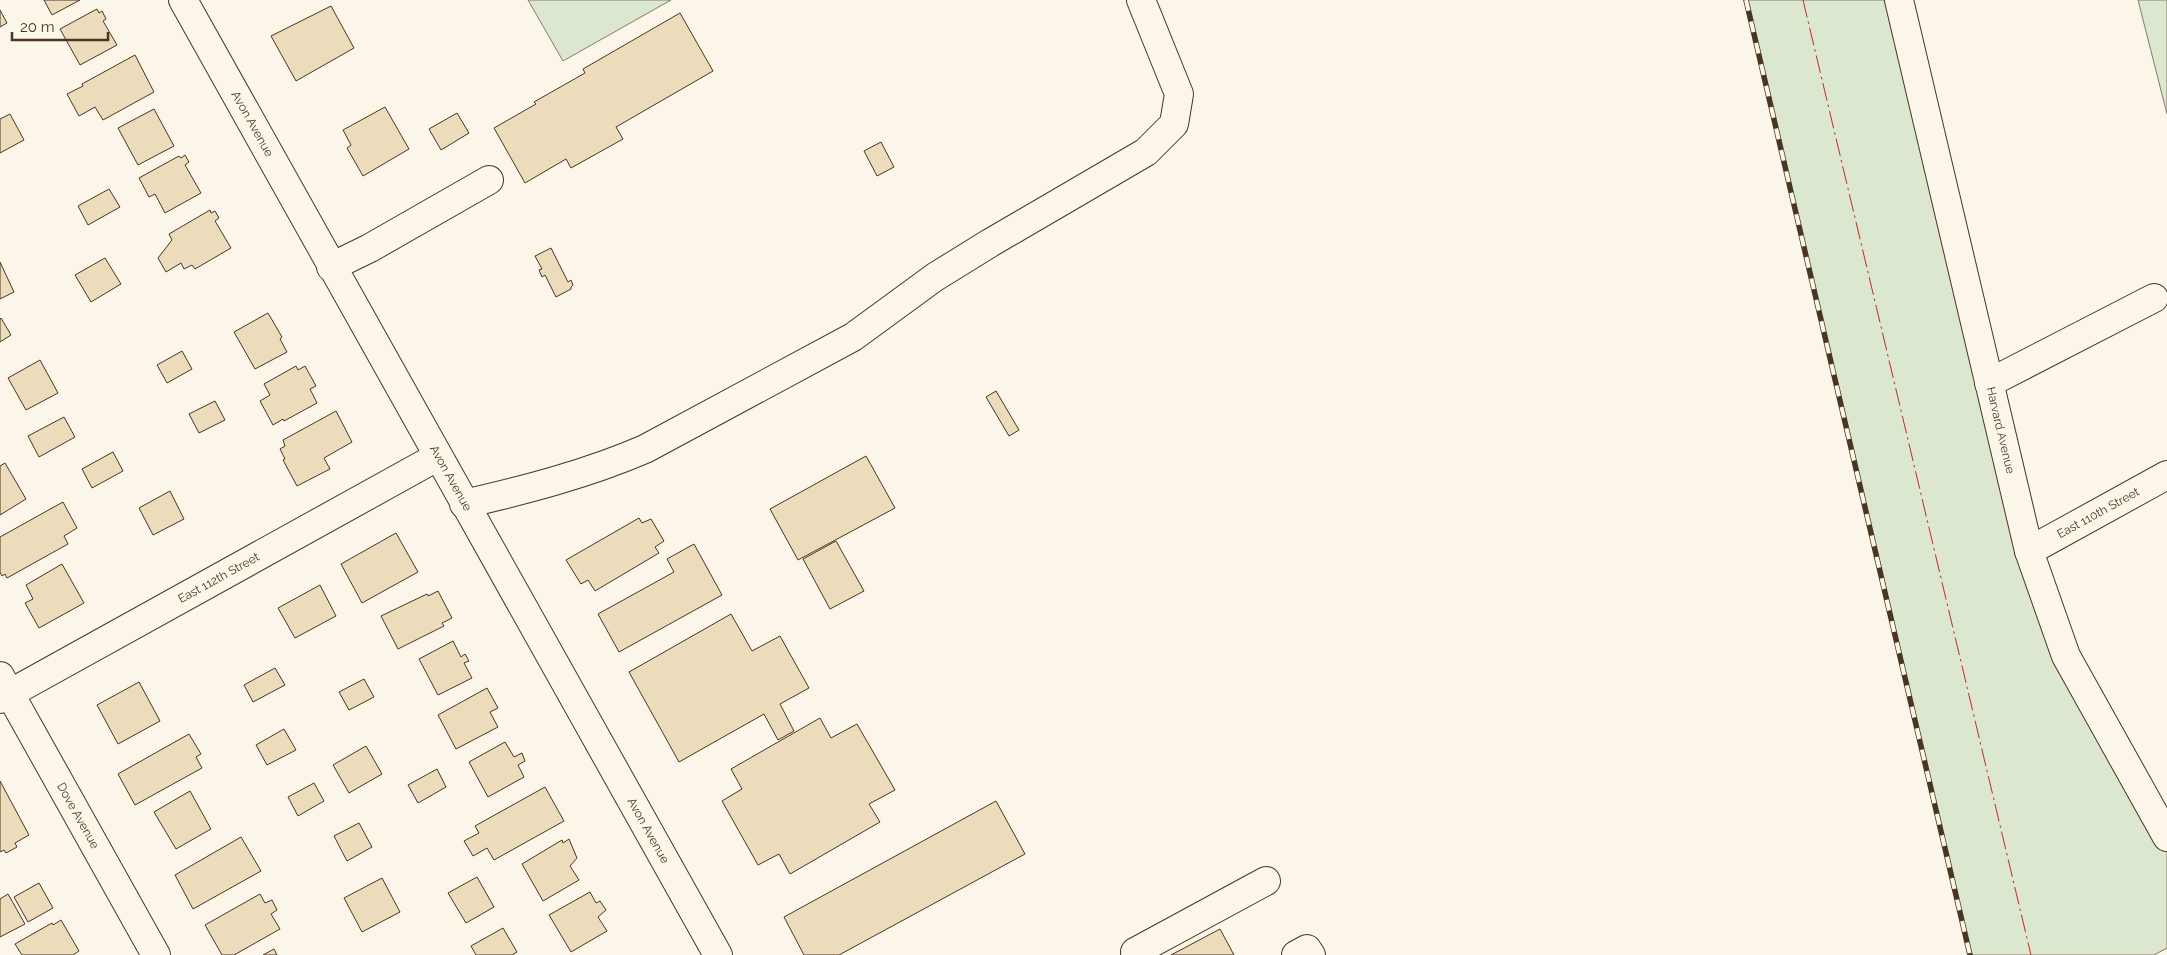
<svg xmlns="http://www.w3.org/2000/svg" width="2167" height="955" font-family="Raleway,sans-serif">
<rect width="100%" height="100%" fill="#fbf6e9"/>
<!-- green -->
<path fill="#dce7d0" stroke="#887966" d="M528 0H671L563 61Z
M1746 0H1899L2029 551 2167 837V948L2154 955H1970Z
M2138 0H2167V114Z"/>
<!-- building -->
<path fill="#ecdcbc" stroke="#4a3520" d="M44 0H80L52 15Z
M331 6 354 48 296 81 271 36Z
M97 9 99 13 102 11 106 19 103 21 117 45 80 65 60 29Z
M0 10 7 23 0 27Z
M680 13 713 71 616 127 623 139 571 168 566 159 525 183 494 128 536 104 534 102 585 73 583 69Z
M135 55 154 92 103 120 95 107 79 116 67 94 83 86 82 84Z
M385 107 409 149 363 176 347 148 351 145 343 130Z
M154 109 174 146 138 165 118 128Z
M457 113 469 133 441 150 429 129Z
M10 114 24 140 0 153V119Z
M881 142 894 167 877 176 864 151Z
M185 155 189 162 185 165 201 193 165 213 155 194 149 197 139 178 179 156 181 158Z
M109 189 120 207 88 225 78 206Z
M210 210 211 213 215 211 219 218 215 221 231 248 195 269 192 265 184 269 181 263 166 272 158 258 172 240 169 234Z
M551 248 568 282 571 280 573 285 571 287V289L556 297 545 275 542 277 539 270 542 269 535 256Z
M105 258 121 284 91 302 75 275Z
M0 262 14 292 0 299Z
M268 313 282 337 280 339 287 352 255 369 234 332Z
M1 318 11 335 0 342V319Z
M182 351 192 369 167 383 157 365Z
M40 360 58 393 26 410 8 378Z
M296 366 298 370 305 366 316 386 310 389 317 403 284 421 283 419 273 425 260 401 270 395 264 384Z
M996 391 1019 430 1009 436 986 397Z
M215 401 225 420 199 433 189 414Z
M336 411 352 442 324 458 330 469 297 486 283 460 285 459 280 449 285 446 283 440Z
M64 417 75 437 39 457 28 436Z
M113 452 123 471 92 488 82 469Z
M866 456 895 508 798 560 770 509Z
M5 463 26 499 0 515V466Z
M170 491 184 519 153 535 139 508Z
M63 502 77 528 64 536 68 544 7 578 5 574 2 576 0 572V537Z
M639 518 642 523 651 519 664 541 655 547 659 553 595 591 588 580 581 584 566 560Z
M396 533 418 572 362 603 341 564Z
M836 541 864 591 830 609 803 559Z
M694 544 722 595 619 652 598 614 674 572 667 559Z
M62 564 84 603 39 628 25 603 33 599 26 585Z
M320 585 336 616 295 638 278 608Z
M438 591 452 618 442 623 444 626 398 649 381 616 427 594 428 596Z
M731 614 752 651 780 636 809 688 780 704 794 731 778 740 764 714 679 762 629 672Z
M453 641 461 657 465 654 469 661 464 663 472 678 438 695 419 659Z
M275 668 285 685 253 702 244 685Z
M364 679 374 697 349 710 339 692Z
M139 682 160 721 118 744 97 705Z
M487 688 498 708 490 712 498 727 456 749 438 715Z
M820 718 831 738 857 724 895 790 869 804 880 822 790 874 779 854 758 865 722 801 742 789 731 769Z
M284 729 296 750 267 765 256 745Z
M189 734 201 754 196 757 202 768 135 805 118 774Z
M505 742 514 757 522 753 525 761 518 765 524 777 488 797 469 762Z
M366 746 382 774 349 793 333 765Z
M437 769 446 787 418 803 408 785Z
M0 781 29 835 15 843 17 847 6 853 4 850 0 852Z
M314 783 324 801 298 816 288 797Z
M545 787 564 821 494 860 487 848 473 856 464 841 479 833 475 826Z
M190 791 211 829 176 849 154 812Z
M996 801 1025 854 839 955H804L784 917Z
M359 823 372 847 347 861 334 836Z
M241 837 261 871 193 909 175 875Z
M569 839 577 858 570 866 579 880 543 901 522 864 562 840 563 843Z
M477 877 494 907 466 923 448 893Z
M382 878 400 912 362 932 344 898Z
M39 883 53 908 28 922 14 897Z
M590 892 596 903 600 901 606 910 598 917 607 931 571 952 549 915Z
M8 894 25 924 0 937V899Z
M260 894 265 903 272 900 277 910 271 914 280 929 234 955H222L205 925Z
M61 920 79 951 73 955H22L15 944 52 923 53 925Z
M503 928 517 952 512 955H476L471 946Z
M1220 929 1234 955H1171Z
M274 949 277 955H263Z"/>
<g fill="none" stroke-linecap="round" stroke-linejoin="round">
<defs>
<g id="minor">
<path id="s1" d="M183 0 718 955"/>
<path d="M331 267 370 248 489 180"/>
<path d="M1989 383 2154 298"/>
<path d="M464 504C525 490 587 474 645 449L853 337 935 277 990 243 1146 152 1174 124 1179 94 1141 0"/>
<path id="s2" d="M2029 551 2167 475"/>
<path id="s3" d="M0 676 156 955"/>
<path id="s4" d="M0 699 437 457"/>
<path d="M1135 952 1266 881"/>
<path d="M1296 955 1307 949 1311 955"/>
</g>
<g id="major">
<path id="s5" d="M1899 0 2029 551 2066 656 2167 837"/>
</g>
</defs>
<!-- minor casing -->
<use href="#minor" stroke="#4a3520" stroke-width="30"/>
<!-- major casing -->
<use href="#major" stroke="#4a3520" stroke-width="30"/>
<!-- minor -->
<use href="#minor" stroke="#fbf6e9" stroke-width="28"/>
<!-- major -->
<use href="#major" stroke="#fbf6e9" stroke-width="28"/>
<defs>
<path id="rail" d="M1746 0 1970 955"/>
</defs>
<!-- rail casing -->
<use href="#rail" stroke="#4a3520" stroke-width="5.5"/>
<!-- rail -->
<use href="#rail" stroke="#fbf6e9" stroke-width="4" stroke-dasharray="11" stroke-linecap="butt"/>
<!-- power -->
<path stroke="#c62828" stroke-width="1" stroke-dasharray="18 4 2.5 4" stroke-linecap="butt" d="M1803 0 2031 955"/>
</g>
<g text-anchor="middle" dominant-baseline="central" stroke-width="4" stroke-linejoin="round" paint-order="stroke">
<!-- street labels -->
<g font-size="12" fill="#4a3520" stroke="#fbf6e9">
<text stroke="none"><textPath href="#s1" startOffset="142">Avon Avenue</textPath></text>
<text stroke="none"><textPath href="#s5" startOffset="442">Harvard Avenue</textPath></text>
<text stroke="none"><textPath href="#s1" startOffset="548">Avon Avenue</textPath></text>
<text stroke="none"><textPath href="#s2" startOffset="79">East 110th Street</textPath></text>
<text stroke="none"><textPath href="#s4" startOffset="250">East 112th Street</textPath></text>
<text stroke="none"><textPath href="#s3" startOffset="160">Dove Avenue</textPath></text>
<text stroke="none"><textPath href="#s1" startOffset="952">Avon Avenue</textPath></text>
</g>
</g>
<!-- scale -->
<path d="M12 32v8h96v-8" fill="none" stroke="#4a3520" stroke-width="2.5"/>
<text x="20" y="32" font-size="15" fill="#4a3520" stroke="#fbf6e9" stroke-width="4" paint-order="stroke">20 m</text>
</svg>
